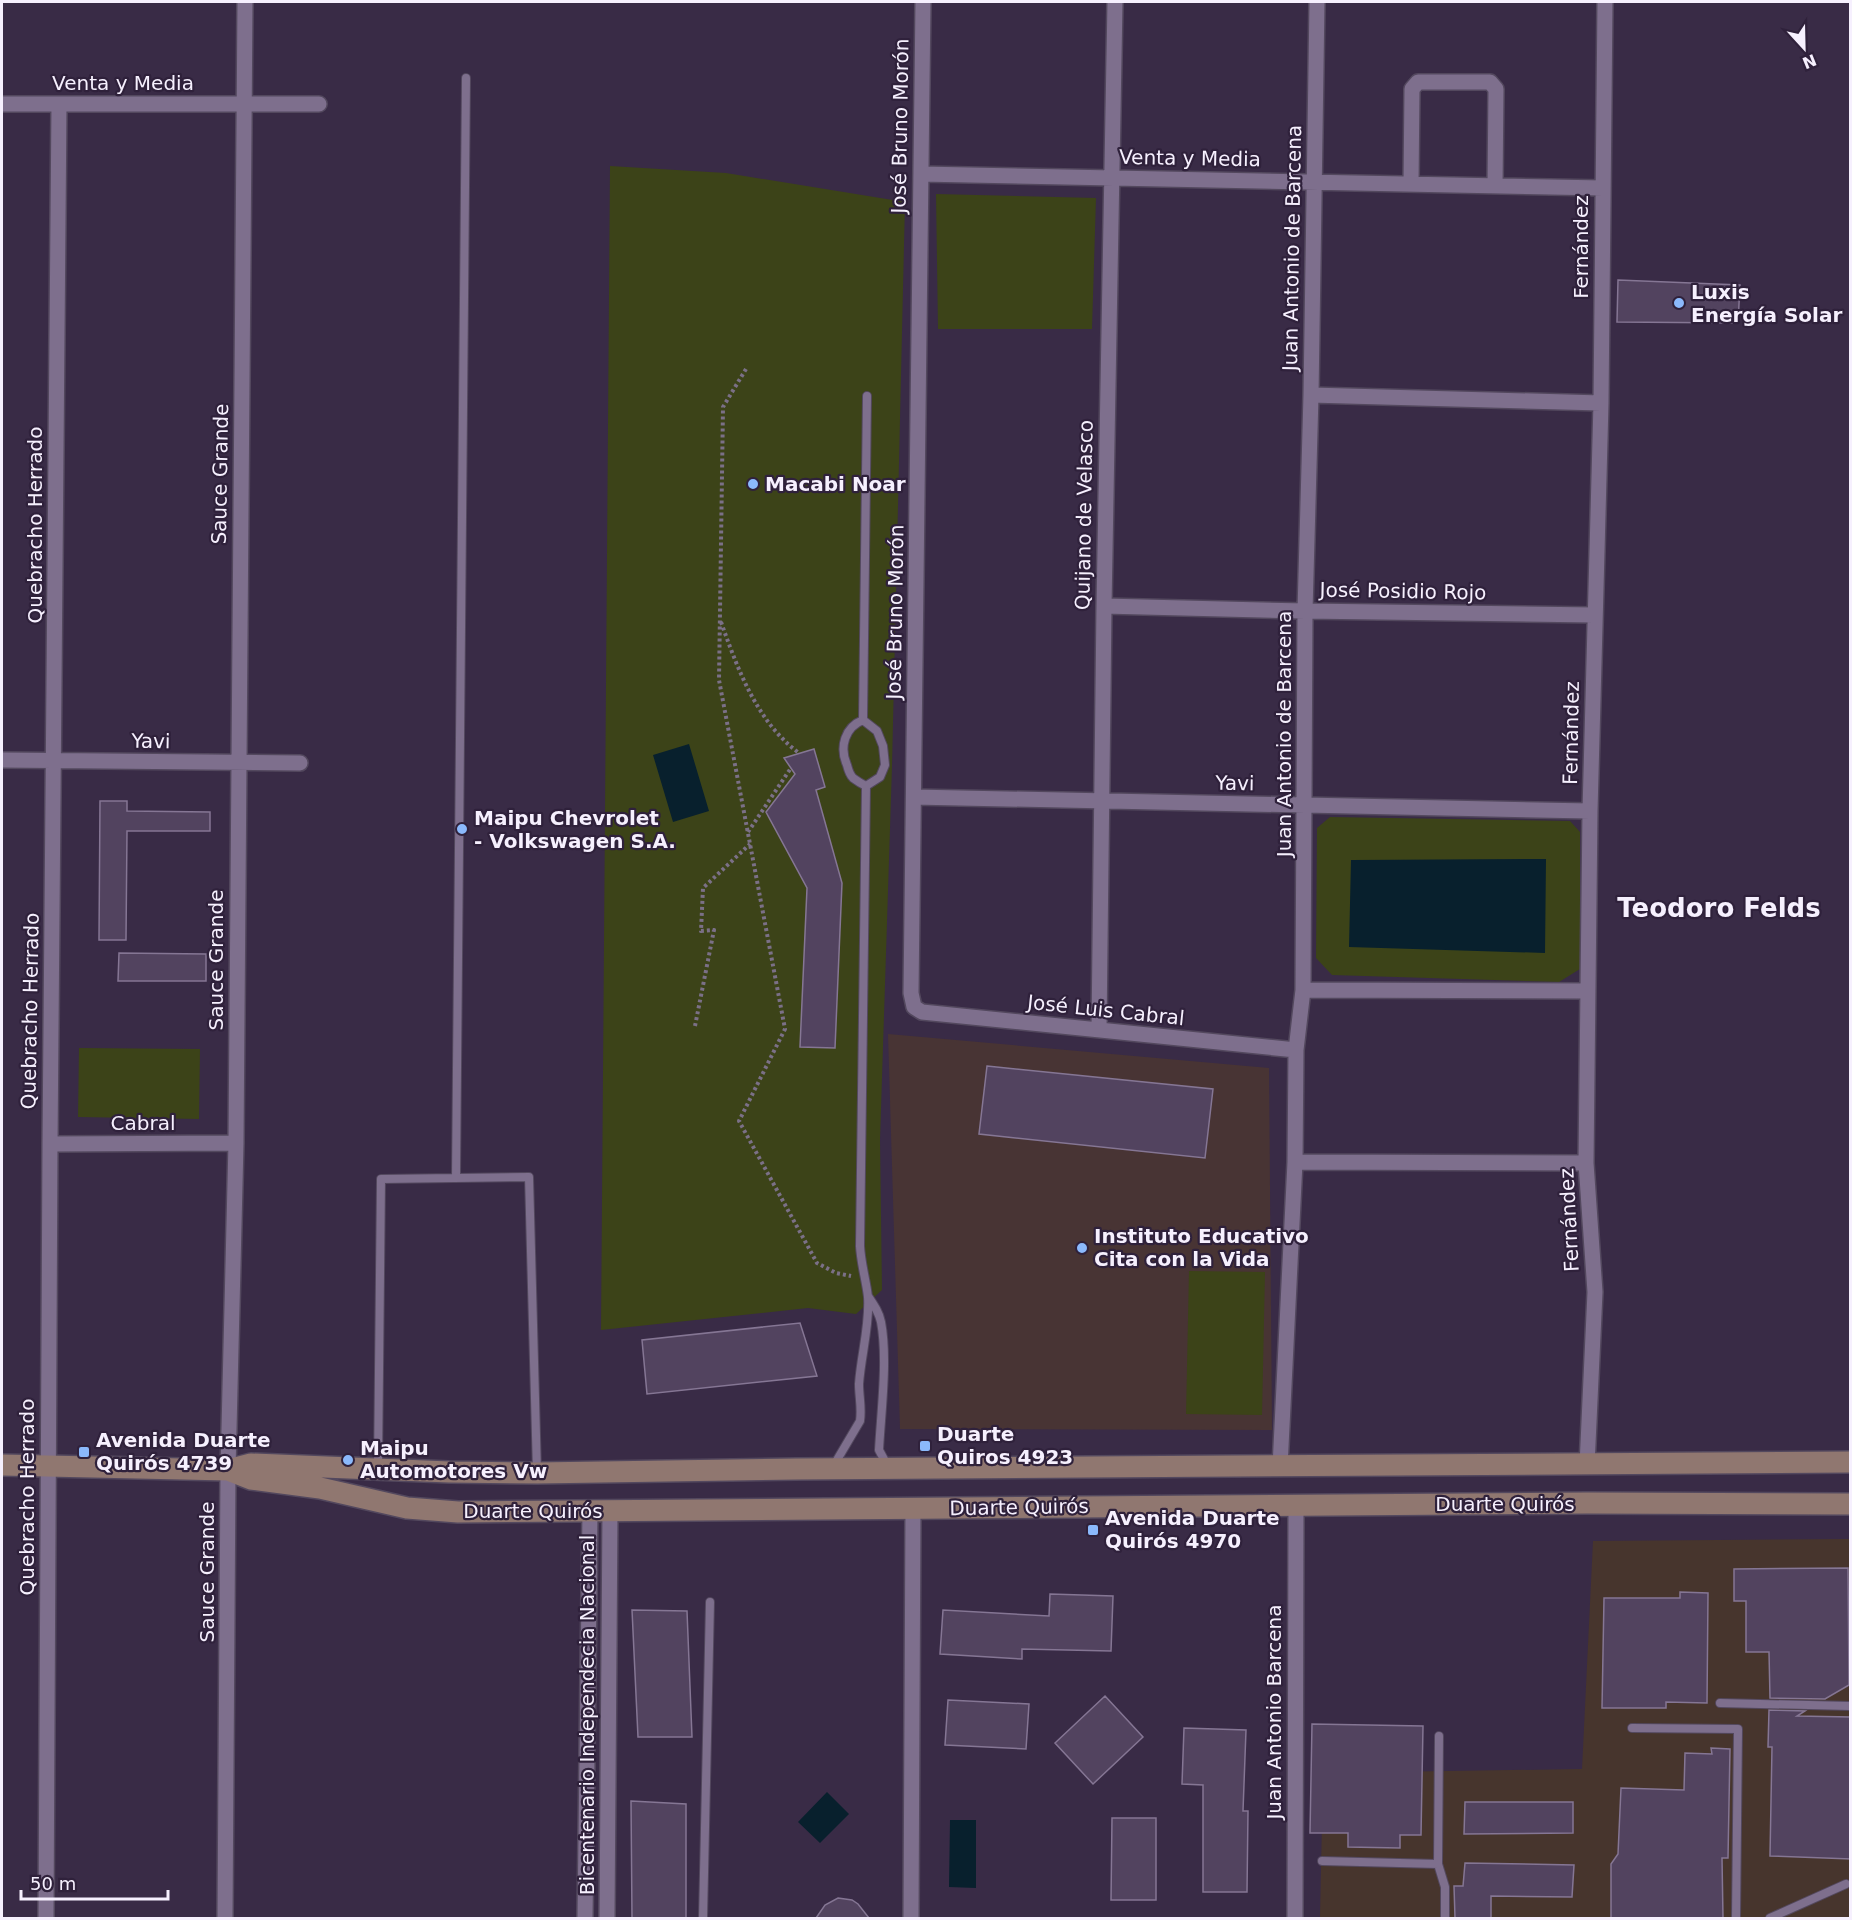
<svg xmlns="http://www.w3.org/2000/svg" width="1852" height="1920" font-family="'DejaVu Sans',sans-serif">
<rect width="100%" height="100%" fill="#392b46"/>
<!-- industrial -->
<path fill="#47352d" d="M1850 1539V1918H1320L1323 1773 1582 1769 1593 1541Z"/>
<!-- education -->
<path fill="#483434" d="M888 1034 1269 1068 1272 1430 900 1429Z"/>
<!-- green -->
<path fill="#3c4318" d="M610 166 726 173 905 202 892 766 880 1140 882 1290 856 1314 808 1308 601 1330Z
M936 194 1096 198 1092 329H938Z
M1330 817 1570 821 1580 832V969L1559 982 1332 975 1316 958 1317 828Z
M79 1048 200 1049 199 1119 78 1117Z
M1189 1271 1265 1272 1262 1415 1186 1414Z"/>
<!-- water -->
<path fill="#08202d" d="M689 744 709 811 673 822 653 755Z
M1546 859 1545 953 1349 947 1351 860Z
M827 1792 849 1814 820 1843 798 1822Z
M950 1820H976V1888L949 1887Z"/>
<!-- building -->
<path fill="#52435f" stroke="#857694" stroke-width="1.5" d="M1618 280 1740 285 1738 323 1617 322Z
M814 749 825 787 816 790 842 883 835 1048 800 1047 807 888 766 812 795 774 784 758Z
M100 801H127V811L210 812V831H127L126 940H99Z
M119 953 206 954V981H118Z
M987 1066 1213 1089 1205 1158 979 1134Z
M800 1323 817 1376 647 1394 642 1340Z
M1848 1568 1849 1685 1825 1699 1770 1698 1769 1652H1746V1601H1734V1569Z
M1680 1592 1708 1593 1707 1703 1666 1702V1708H1602L1604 1598H1680Z
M1050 1594 1113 1596 1111 1651 1022 1649V1659L940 1654 943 1610 1049 1616Z
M632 1610 687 1611 692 1737H638Z
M1105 1696 1143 1737 1093 1784 1055 1743Z
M948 1700 1029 1704 1026 1749 945 1745Z
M1769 1710 1805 1711 1797 1716 1851 1717V1859L1770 1856 1772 1747H1768Z
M1312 1724 1423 1726 1421 1835H1400V1848L1348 1847V1833H1310Z
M1184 1728 1246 1730 1243 1811H1248L1247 1892H1203V1785L1182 1784Z
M1711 1748 1730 1749 1728 1858H1722L1723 1918H1611V1864L1618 1854 1621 1788 1684 1790 1685 1753 1712 1754Z
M631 1801 686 1804V1918H632Z
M1465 1802H1573V1833L1464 1834Z
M1112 1818H1156V1900H1111Z
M1465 1863 1574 1865 1572 1897 1491 1896V1918H1455L1454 1886H1463Z
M838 1898 852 1900 858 1904 869 1918H816L825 1905Z"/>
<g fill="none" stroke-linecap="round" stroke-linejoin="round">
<defs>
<path id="service" d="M863 720 867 396
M863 720 877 731 883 746 885 765 880 777 866 786C862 784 857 781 853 778 850 775 848 769 847 765 839 747 845 727 863 720Z
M456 1178 466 78
M868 1296C874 1305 879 1312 881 1322 888 1359 881 1412 879 1450L887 1465
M834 1465 860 1421C862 1408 859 1397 859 1384 861 1355 870 1325 868 1297 866 1280 861 1264 860 1246L866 786
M378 1466 381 1179 529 1177 537 1472
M1720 1703 1850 1706
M1632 1728 1738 1729 1736 1918
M1439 1736 1438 1864 1445 1887V1918
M1322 1861 1438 1864
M703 1918 710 1602
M1770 1918 1846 1884"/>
<path id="minor" d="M923 2 911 993 914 1007 922 1012 1296 1050
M2 104H319
M921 174 1603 188
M1411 184 1412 89 1418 82H1490L1496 89 1495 186
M1311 395 1601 403
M1104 606 1305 611 1594 615
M2 760 300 763
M914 797 1590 811
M1303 990 1588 991
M1099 1030 1104 606 1115 2
M50 1144 236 1143
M1295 1162 1586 1163
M1587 1465 1595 1292 1586 1163 1590 811 1601 403 1605 2
M1280 1467 1295 1162 1296 1050 1303 990 1305 611 1311 395 1317 2
M46 1918 50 1144 59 104
M225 1918 228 1470 236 1143 245 2
M585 1918 590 1512
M607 1918 610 1511
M911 1918 913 1509
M1295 1918 1296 1505"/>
<path id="secondary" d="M2 1465 228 1470 251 1464 449 1472 537 1473 797 1469 1850 1462
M228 1470 251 1479 320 1488 407 1508 458 1512 1587 1503 1850 1504"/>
</defs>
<!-- service casing -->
<use href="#service" stroke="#53485e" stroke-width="10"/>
<!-- minor casing -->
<use href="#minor" stroke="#53485e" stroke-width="18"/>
<!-- secondary casing -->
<use href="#secondary" stroke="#53485e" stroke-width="24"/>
<!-- path -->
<path stroke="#7b7087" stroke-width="4" stroke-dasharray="3 3" stroke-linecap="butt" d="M746 369 723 407 719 680 785 1029 739 1121 817 1263 836 1273 851 1276
M721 622C738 670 757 722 799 753
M748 832 791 768
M695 1026 714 930 701 931 703 888 750 844"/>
<!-- service -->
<use href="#service" stroke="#7e6f8d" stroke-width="8"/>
<!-- minor -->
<use href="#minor" stroke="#7e6f8d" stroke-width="15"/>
<!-- secondary -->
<use href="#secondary" stroke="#907770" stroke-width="21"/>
</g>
<!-- markers -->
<g fill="#8bb9fc" stroke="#2f213b" stroke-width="2">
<circle cx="1679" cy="303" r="6"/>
<circle cx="753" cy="484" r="6"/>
<circle cx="462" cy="829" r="6"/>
<circle cx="1082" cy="1248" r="6"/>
<rect x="919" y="1440" width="12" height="12" rx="3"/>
<rect x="78" y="1446" width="12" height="12" rx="3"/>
<circle cx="348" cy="1460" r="6"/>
<rect x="1087" y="1524" width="12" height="12" rx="3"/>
</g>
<g text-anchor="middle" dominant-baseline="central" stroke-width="4.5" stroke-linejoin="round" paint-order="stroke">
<!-- street labels -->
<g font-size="20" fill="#f6f0fe" stroke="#2f213b">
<text x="123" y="83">Venta y Media</text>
<text transform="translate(900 126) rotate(-89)">José Bruno Morón</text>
<text transform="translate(1190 158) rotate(1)">Venta y Media</text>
<text transform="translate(1581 247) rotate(-90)">Fernández</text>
<text transform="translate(1292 248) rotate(-89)">Juan Antonio de Barcena</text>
<text transform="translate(220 474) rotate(-89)">Sauce Grande</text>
<text transform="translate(1084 515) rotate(-89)">Quijano de Velasco</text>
<text transform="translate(35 525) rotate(-90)">Quebracho Herrado</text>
<text transform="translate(1403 591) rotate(1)">José Posidio Rojo</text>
<text transform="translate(895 612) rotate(-89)">José Bruno Morón</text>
<text transform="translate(1571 733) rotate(-89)">Fernández</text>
<text transform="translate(1284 734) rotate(-90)">Juan Antonio de Barcena</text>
<text transform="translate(151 741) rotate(1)">Yavi</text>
<text transform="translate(1235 783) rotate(1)">Yavi</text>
<text transform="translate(216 960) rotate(-90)">Sauce Grande</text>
<text transform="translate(1106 1010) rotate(6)">José Luis Cabral</text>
<text transform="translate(30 1011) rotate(-89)">Quebracho Herrado</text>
<text x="143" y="1123">Cabral</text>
<text transform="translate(1569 1220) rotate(-93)">Fernández</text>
<text transform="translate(27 1497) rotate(-90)">Quebracho Herrado</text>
<text x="1505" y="1504">Duarte Quirós</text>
<text transform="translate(1019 1507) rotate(-1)">Duarte Quirós</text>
<text x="533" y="1511">Duarte Quirós</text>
<text transform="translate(207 1572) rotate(-90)">Sauce Grande</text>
<text transform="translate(1274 1712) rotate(-90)">Juan Antonio Barcena</text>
<text transform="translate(587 1715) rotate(-90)">Bicentenario Independecia Nacional</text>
</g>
<!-- poi labels -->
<g font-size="20" font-weight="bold" fill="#f6f0fe" stroke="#2f213b" text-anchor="start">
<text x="1691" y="292">Luxis<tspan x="1691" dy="23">Energía Solar</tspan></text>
<text x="765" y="484">Macabi Noar</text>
<text x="474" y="818">Maipu Chevrolet<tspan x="474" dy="23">- Volkswagen S.A.</tspan></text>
<text x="1094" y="1236">Instituto Educativo<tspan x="1094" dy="23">Cita con la Vida</tspan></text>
<text x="937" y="1434">Duarte<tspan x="937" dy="23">Quiros 4923</tspan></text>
<text x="96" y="1440">Avenida Duarte<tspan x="96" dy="23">Quirós 4739</tspan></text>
<text x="360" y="1448">Maipu<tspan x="360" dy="23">Automotores Vw</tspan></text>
<text x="1105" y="1518">Avenida Duarte<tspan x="1105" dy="23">Quirós 4970</tspan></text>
</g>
<!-- district labels -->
<g font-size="26" font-weight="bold" fill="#f6f0fe" stroke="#2f213b">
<text x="1719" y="908">Teodoro Felds</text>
</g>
</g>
<!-- border -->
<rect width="1852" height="1920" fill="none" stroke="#f6f0fe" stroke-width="6"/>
<!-- north arrow -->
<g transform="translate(1804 48) rotate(158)" stroke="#2f213b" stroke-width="4.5" paint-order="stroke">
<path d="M0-4.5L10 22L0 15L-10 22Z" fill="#f6f0fe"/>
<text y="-9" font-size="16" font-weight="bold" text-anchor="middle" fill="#f6f0fe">N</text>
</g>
<!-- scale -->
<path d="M21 1890v9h147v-9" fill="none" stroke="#f6f0fe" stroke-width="3"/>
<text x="30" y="1890" font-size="18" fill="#f6f0fe" stroke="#2f213b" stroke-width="4.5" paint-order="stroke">50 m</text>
</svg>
